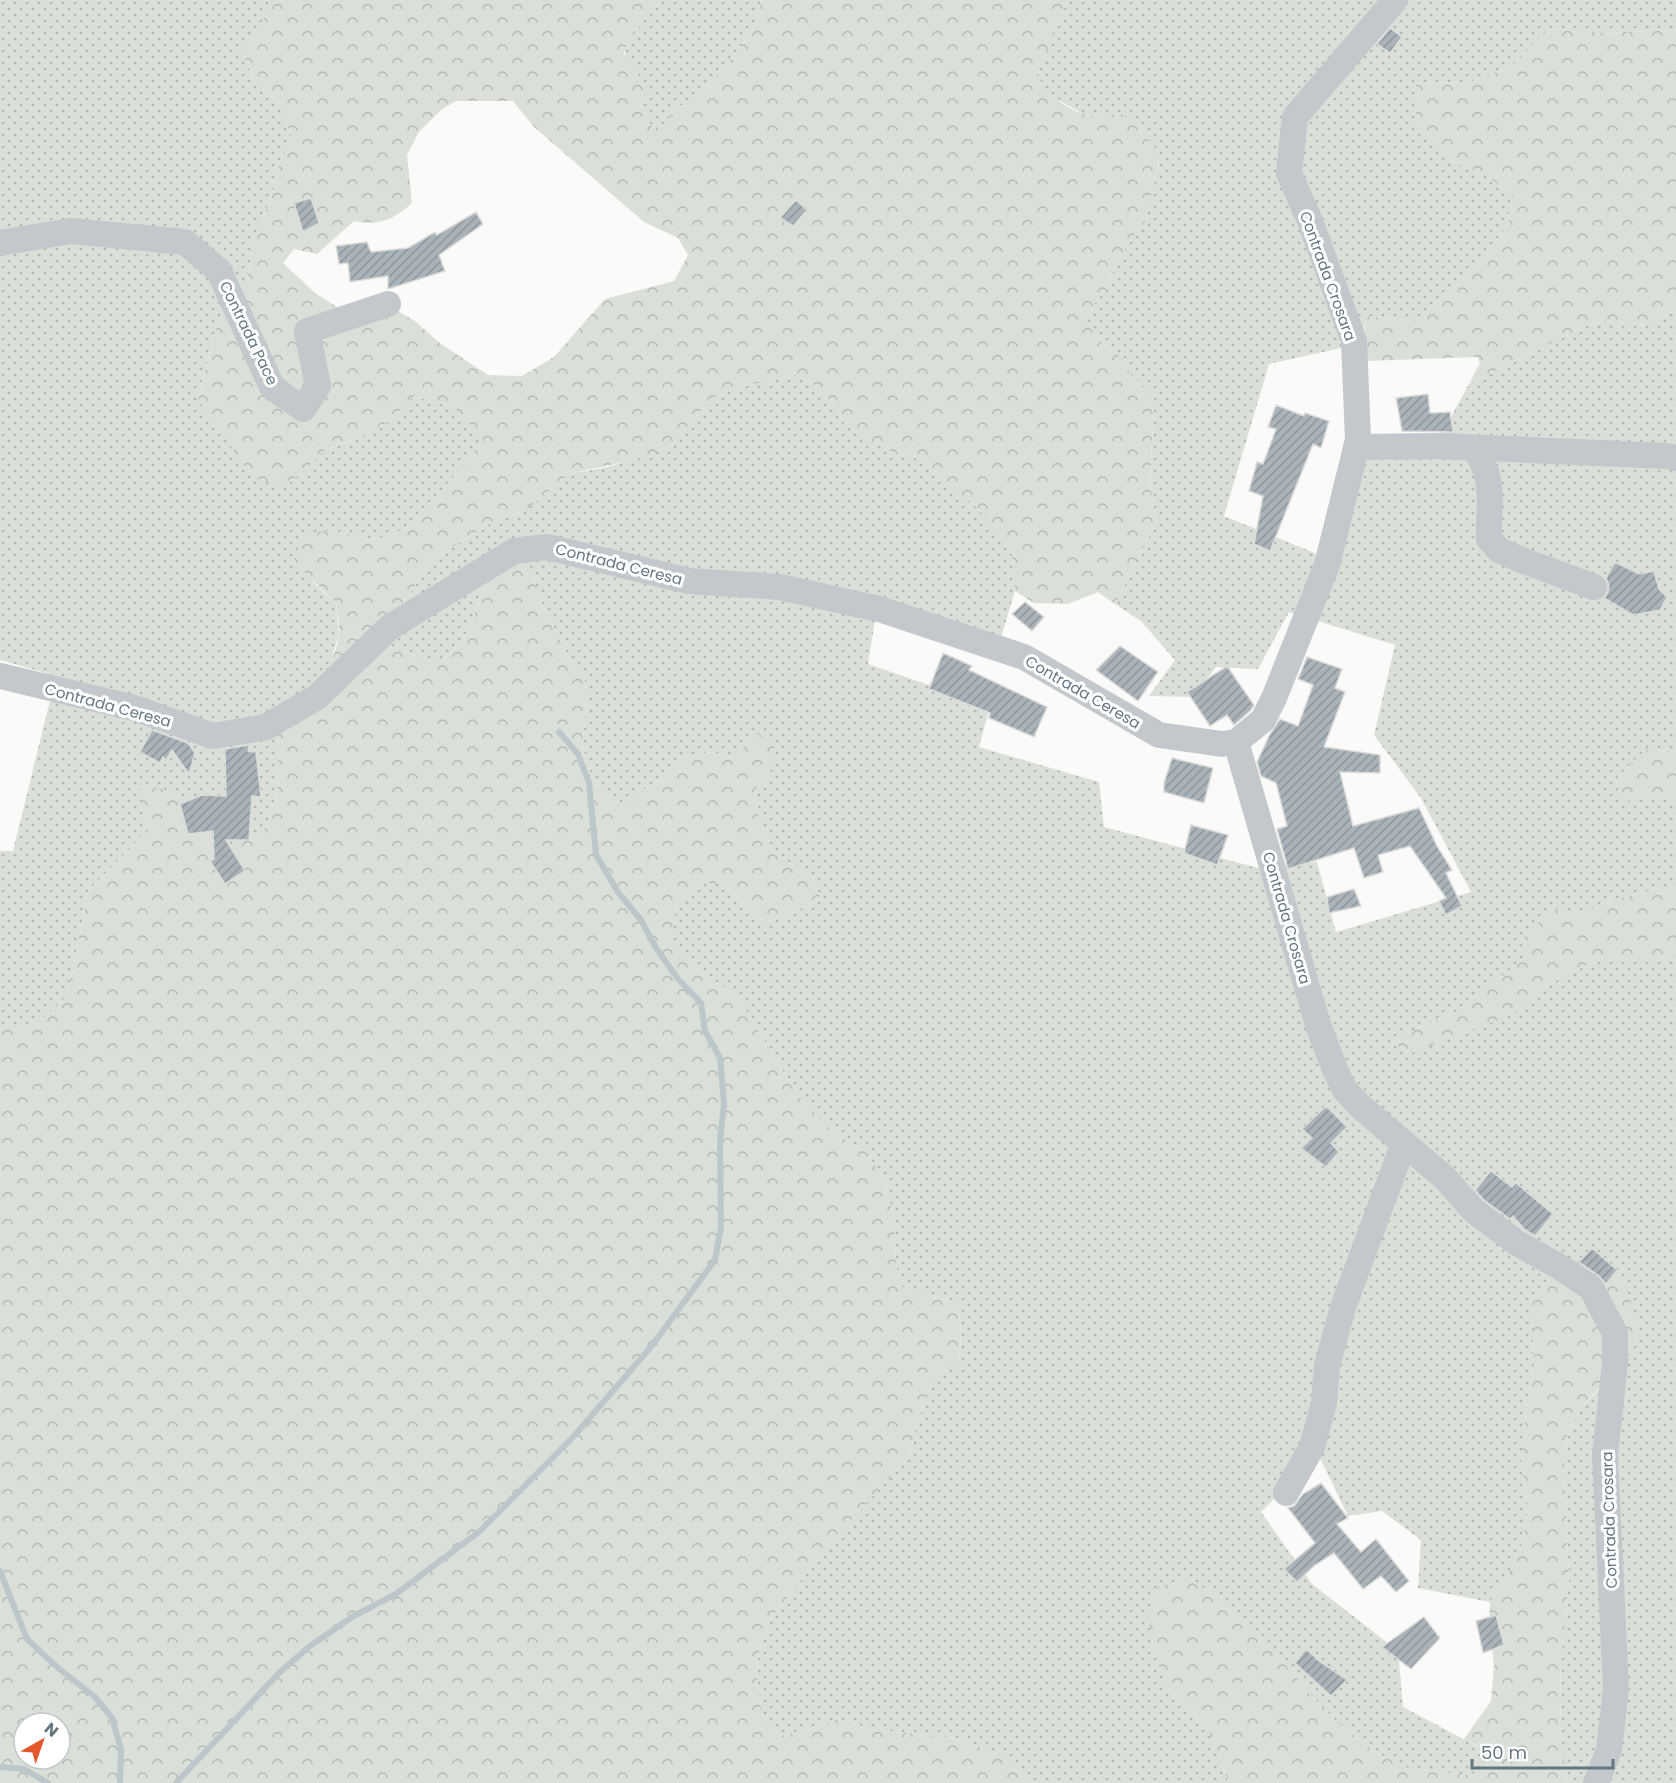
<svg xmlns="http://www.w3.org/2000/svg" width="1676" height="1783" font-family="Poppins,sans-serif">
<defs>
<pattern id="grass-dots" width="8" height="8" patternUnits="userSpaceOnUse" patternTransform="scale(1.5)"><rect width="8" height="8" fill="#dadfd7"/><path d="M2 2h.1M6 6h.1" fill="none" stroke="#b4b9b4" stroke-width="1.8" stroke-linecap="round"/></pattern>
<pattern id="forest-crowns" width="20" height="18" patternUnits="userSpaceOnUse" patternTransform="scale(1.5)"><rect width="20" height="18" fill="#dadfd7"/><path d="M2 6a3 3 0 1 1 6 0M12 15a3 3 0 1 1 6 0" fill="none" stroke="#b4b9b4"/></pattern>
<pattern id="building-hatch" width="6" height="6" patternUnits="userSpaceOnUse" patternTransform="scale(1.5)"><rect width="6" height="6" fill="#aab3b9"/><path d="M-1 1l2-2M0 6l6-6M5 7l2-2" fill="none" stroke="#8e969c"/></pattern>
</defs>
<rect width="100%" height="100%" fill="#fafaf8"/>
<!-- grass -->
<path fill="url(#grass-dots)" d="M0 0H268L271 8 242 52 255 82 279 103 293 140 280 161 270 201 254 238 247 281 223 310 214 335 198 400 299 476 323 451 353 440 392 420 414 396 455 408 484 437 468 461 406 529 374 540 330 530 313 582 336 603 339 635 328 668 299 699 280 713 277 791 267 827 237 845 211 840 192 800 147 831 88 891 68 995 37 1024H0V851H13L56 676 0 660Z
M661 0H761L756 23 739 50 689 106 677 105 665 126 653 130C643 112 617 59 628 40 636 26 651 13 661 0Z
M1071 0H1676V30L1595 33 1549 29 1511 67 1467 83 1416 82 1447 159 1487 176 1512 195 1508 224 1477 268 1415 321 1364 316V343L1269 364 1224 516 1322 556 1367 448 1435 446 1469 384 1583 327 1605 321 1647 325 1676 310V752L1647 748 1615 780 1623 800 1676 799V887L1672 885 1600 904 1525 958 1455 1013 1418 1028 1392 1043 1411 1053 1474 1028 1538 992 1568 973 1596 962H1660L1676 950V1783H1568L1562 1747 1560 1702 1561 1659 1569 1578 1564 1473 1566 1438 1580 1409 1607 1381 1532 1298 1534 1367 1527 1401 1521 1462 1528 1509 1522 1544 1510 1570 1490 1602 1418 1588 1421 1540 1382 1511 1348 1516 1318 1454 1261 1512 1312 1584 1398 1651 1403 1707 1484 1750 1487 1770 1468 1775 1410 1769 1376 1753 1337 1722 1311 1695 1291 1670 1237 1620 1219 1595 1166 1686 1193 1711 1210 1734 1229 1783H1030L1000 1755 957 1738 875 1730 837 1719 804 1731 780 1736 763 1718 756 1674 759 1652 771 1618 834 1539 910 1455 916 1426 935 1374 959 1365 961 1334 958 1303 898 1286 893 1216 885 1179 864 1150 836 1134 812 1112 793 1088 738 997 689 964 670 939 676 906 702 883 722 884 765 922 782 917 821 900 812 877 774 853 760 822 755 790 770 773 733 758 712 752 683 756 665 776 642 791 625 809 609 800 586 768 583 740 587 699 584 673 570 660 539 598 533 574 489 567 473 619 463 639 440 664 385 646 387 627 432 560 494 521 526 510 569 474 608 467 670 447 710 400 735 388 795 375 811 383 834 404 846 426 890 451 922 460 976 507 1011 546 1015 591 1000 641 878 602 868 664 990 706 979 747 1099 782 1104 827 1258 868 1317 862 1336 932 1471 892 1421 798 1374 735 1395 645 1289 612 1258 669 1216 667 1194 697 1149 696 1175 660 1141 621 1115 604 1157 521C1145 481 1154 438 1154 397L1130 374 1121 358 1096 338 1087 319 1096 301 1108 288 1116 264 1131 239 1145 222 1159 163 1156 149 1135 125 1122 114 1104 116 1083 114 1048 94 1039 79V65L1049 45 1058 16Z"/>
<!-- forest -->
<path fill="url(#forest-crowns)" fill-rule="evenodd" d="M268 0H661L627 42 624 54 642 80 647 93 640 105 653 129 665 126 677 105 689 106 739 50 756 23 761 0H1071C1055 20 1057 24 1049 46 1044 57 1037 64 1039 76 1042 92 1069 110 1084 114 1096 117 1110 115 1122 114L1135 125 1156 149 1159 163 1145 222 1131 239 1116 264 1108 288 1096 301 1087 319 1096 338 1121 358 1130 374 1154 397C1154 438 1145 481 1157 521L1115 604 1098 592 1068 604 1034 603 1015 591 1011 546 976 507 922 460 890 451 846 426 834 404 811 383 795 375 735 388 710 400 670 447 637 459 569 474 526 510 494 521 432 560 387 627 385 646 440 664 463 639 473 619 489 567 525 556 533 574 539 598 570 660 584 673 587 699 583 740 586 768 609 800 625 808 642 791 665 776 683 756 712 752 733 758 758 733 774 747 770 773 755 790 760 822 774 853 812 877 821 900 782 917 765 922 722 884 702 883 676 906 671 939 689 964 738 997 793 1088 812 1112 836 1134 864 1150 885 1179 893 1216 898 1286 958 1303 961 1334 959 1365 935 1374 916 1426 910 1455 834 1539 771 1618 759 1652 756 1673 763 1718 780 1736 804 1731 837 1719 875 1730 957 1738 1000 1755 1030 1783H0V1024H37L68 995 88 891 147 831 140 784 165 790 192 800 211 840 237 845 267 827 277 791 280 712C307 693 333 671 339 636 340 626 337 613 336 603L293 561 303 535 330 530 374 540 406 529 468 461 483 438 455 408 414 396 392 420 353 440 323 451 299 476 278 485 253 478 198 400 214 335 223 310 247 281 254 238 270 201 280 161 293 140 279 103 255 82 242 52 271 8ZM456 101H513L533 126 644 222 678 238 688 255 674 281 605 299 554 357 522 376 488 375 441 344 415 321 391 307 345 312 315 293 283 263 294 249 317 254 354 221C378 226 394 220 412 203L407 155 419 132 441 110ZM24 1723H60V1759H24Z
M1549 29 1595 33 1676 30V310L1647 325 1605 321 1583 327 1469 384 1480 363 1477 357 1366 361 1364 316 1415 321 1477 268 1508 224 1512 195 1487 176 1447 159 1416 127V82L1467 83 1511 67Z
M1647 748 1676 752V799L1622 801 1615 780Z
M1672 885 1676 887V950L1660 962H1596L1568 973 1538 992 1511 1015 1411 1053 1392 1043 1418 1028 1455 1013 1525 958 1521 941 1537 924 1557 909 1584 916 1600 904Z
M1569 1259 1599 1260 1624 1279 1640 1334 1631 1353 1580 1409 1566 1438 1564 1473 1569 1579 1561 1659 1560 1702 1562 1747 1568 1783H1229L1210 1734 1193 1711 1166 1686 1153 1646 1148 1615 1158 1587 1184 1579 1219 1595 1237 1620 1291 1670 1311 1695 1337 1722 1376 1753 1410 1769 1468 1775 1487 1770 1484 1750 1464 1739 1491 1701 1494 1665 1489 1626 1490 1602 1510 1570 1522 1544 1528 1509 1521 1462 1527 1401 1534 1367 1532 1298 1547 1280Z"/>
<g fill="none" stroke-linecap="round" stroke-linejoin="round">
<!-- stream -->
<path stroke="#bbc7cb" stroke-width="6" d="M0 1571 27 1639 58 1668 95 1697 112 1718 121 1749 120 1783
M0 1767 24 1769 48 1783
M176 1783 280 1672 310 1646 352 1617 396 1594 480 1531 574 1436 650 1348 715 1260 721 1227 720 1140 724 1104 720 1058 705 1031 701 1003 678 979 656 948 641 920 618 892 596 855 589 783 578 754 559 732"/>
</g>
<!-- building -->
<path fill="url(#building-hatch)" stroke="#dcdcda" stroke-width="1.5" d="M1390 28 1402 37 1390 53 1377 44Z
M311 198 319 223 303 232 294 203Z
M796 200 807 210 793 226 780 218Z
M476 212 483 224 439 255 445 271 388 289V276L350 282 348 263 339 264 336 246 367 242 371 252 408 248 435 232 437 235Z
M1428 394 1430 413 1450 412 1453 432 1402 431 1396 398Z
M1276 405 1304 416 1305 413 1329 421 1321 448 1313 444 1270 551 1254 544 1263 496 1249 491 1257 462 1263 464 1276 429 1268 427Z
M1615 562 1639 574 1654 571 1659 589 1667 597 1660 610 1633 615 1604 598 1608 592 1609 585 1606 578Z
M1025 602 1044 617 1032 631 1012 614Z
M1120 646 1158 672 1138 701 1096 670Z
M943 653 972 666 969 670 1047 707 1034 737 989 718 990 713 929 689Z
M1307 657 1342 669 1335 688 1345 692 1324 747 1380 755V773L1340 772 1353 826 1419 808 1437 846 1452 870 1446 873 1462 906 1446 915 1439 901 1446 898 1410 846 1378 855 1383 872 1364 878 1354 848 1288 869 1277 829 1287 826 1276 783 1261 776 1257 762 1270 734 1280 719 1298 726 1313 685 1298 679Z
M1227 666 1254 705 1251 710 1234 725 1227 715 1210 726 1187 692Z
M152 730 188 743 195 753 189 774 172 750 166 760 163 757 160 763 140 752Z
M249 745 248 751 256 752 261 797 252 796 249 840H226L245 871 225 884 210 861 214 859 213 831 188 834 180 804 202 795 226 796 225 749Z
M1172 758 1213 768 1204 803 1164 792V783Z
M1191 825 1228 835 1217 865 1184 853Z
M1354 889 1361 906 1329 913 1327 897Z
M1326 1106 1347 1127 1331 1143 1339 1152 1326 1167 1301 1148 1312 1138 1302 1129Z
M1491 1171 1512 1187 1516 1183 1553 1214 1535 1236 1524 1229 1513 1216 1510 1219 1484 1200 1475 1190Z
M1592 1248 1617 1270 1606 1284 1599 1276 1579 1262Z
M1321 1483 1348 1518 1337 1524 1361 1552 1376 1539 1409 1581 1396 1592 1381 1576 1363 1589 1334 1553 1315 1565 1297 1582 1284 1569 1315 1543 1288 1508 1294 1506 1303 1494Z
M1496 1615 1504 1645 1483 1653 1476 1621Z
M1424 1617 1440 1638 1411 1669 1382 1647Z
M1306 1649 1319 1661 1347 1680 1331 1696 1295 1663Z"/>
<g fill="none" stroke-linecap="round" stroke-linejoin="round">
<!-- minor -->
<path stroke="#c3c8cc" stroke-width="26" d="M0 243 71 231 185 242 219 271 272 387 303 409 318 386 307 331 388 304
M1356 447 1440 446 1667 456 1676 458
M1473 448C1497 477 1488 505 1489 539L1499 550 1519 559 1594 587
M0 676 134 708 213 736 266 727 317 697 390 627 514 551 547 547 689 581 780 587 879 609 1024 657 1159 735 1222 744 1236 742 1263 720 1274 698 1327 565 1358 440 1354 341 1310 221 1289 173 1295 117 1395 0
M1236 742 1318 1025 1336 1072 1345 1090 1361 1107 1444 1177 1474 1211 1517 1243 1560 1267 1591 1288 1615 1333V1363L1605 1455 1616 1689 1609 1750 1596 1783
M1286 1493 1312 1447 1324 1403 1327 1366 1343 1307 1404 1143"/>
</g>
<g text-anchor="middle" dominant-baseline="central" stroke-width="6" stroke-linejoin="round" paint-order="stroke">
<!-- street labels -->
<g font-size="15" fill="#657683" stroke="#fff">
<text transform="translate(1328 276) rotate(70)">Contrada Crosara</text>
<text transform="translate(249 333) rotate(64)">Contrada Pace</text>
<text transform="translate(619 564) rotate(14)">Contrada Ceresa</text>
<text transform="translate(1083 692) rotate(30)">Contrada Ceresa</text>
<text transform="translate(108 705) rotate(15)">Contrada Ceresa</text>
<text transform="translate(1287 918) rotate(74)">Contrada Crosara</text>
<text transform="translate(1609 1520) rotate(-92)">Contrada Crosara</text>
</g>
</g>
<!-- north arrow -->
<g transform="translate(42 1741) rotate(40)"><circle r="28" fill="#ffffff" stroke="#c1c8cd" stroke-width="1.5"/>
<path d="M0-4.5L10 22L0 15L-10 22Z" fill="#e4572e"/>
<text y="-9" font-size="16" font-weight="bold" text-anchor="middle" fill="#657683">N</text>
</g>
<!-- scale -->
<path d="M1472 1759v9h141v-9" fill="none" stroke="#657683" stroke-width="3"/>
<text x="1481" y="1759" font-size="18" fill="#657683" stroke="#ffffff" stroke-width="4.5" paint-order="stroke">50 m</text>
</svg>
